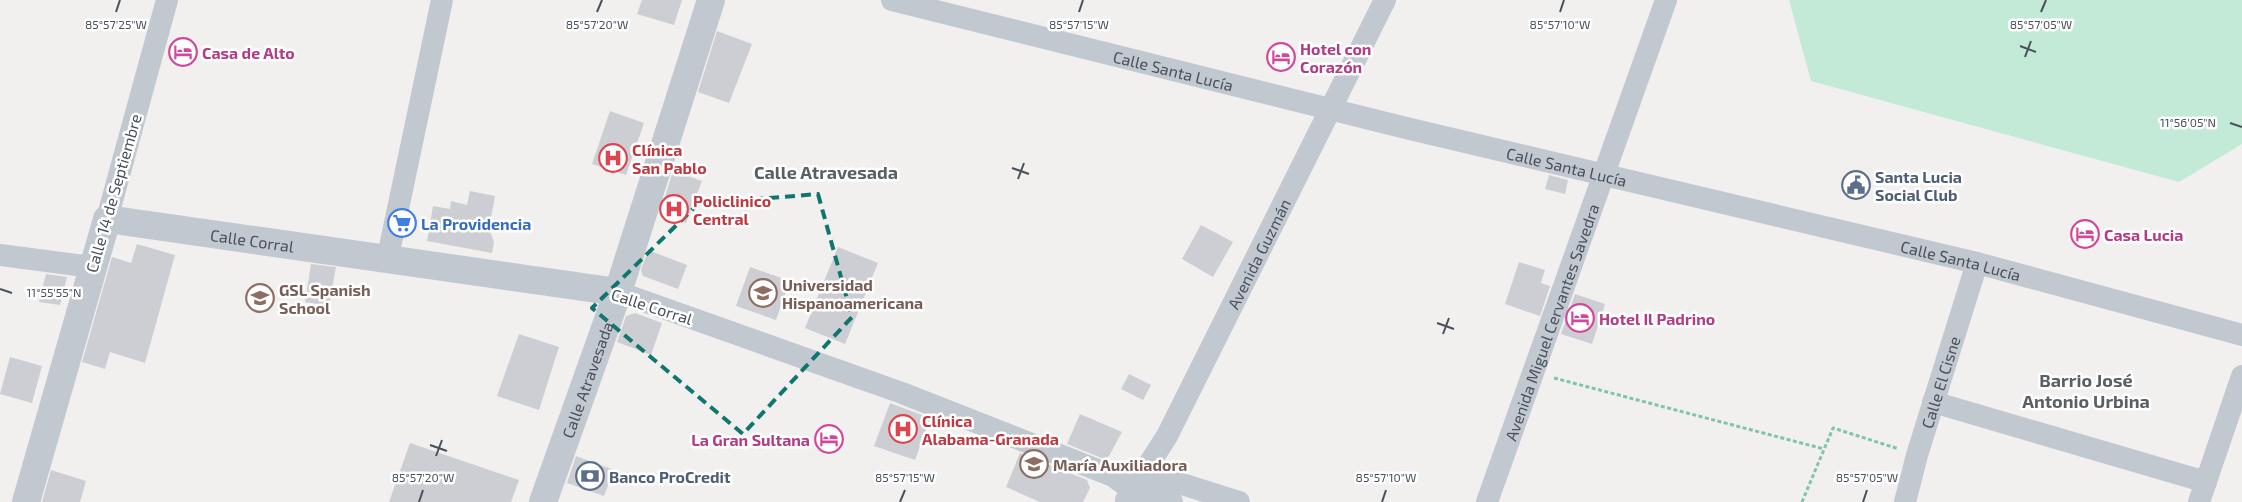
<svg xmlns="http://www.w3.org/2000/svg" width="2242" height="502" font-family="'Exo 2',sans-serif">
<rect width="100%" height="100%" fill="#f1f0ef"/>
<!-- green -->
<path fill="#c2ead6" d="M1789 0H2242V144L2179 182 1811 81Z"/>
<!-- building -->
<path fill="#cdced3" d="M642 0H682L674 25 637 14Z
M717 31 752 44 729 103 698 92Z
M610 111 644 123 626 175 592 164Z
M673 171 702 181 686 223 660 213Z
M1549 175 1568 180 1565 194 1545 189Z
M470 191 495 196 489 229 494 242 492 253 427 241 433 206 450 209 451 201 467 205Z
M1201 225 1233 242 1213 277 1182 259Z
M137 244 175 255 145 363 110 352 105 369 82 362 112 257 131 263Z
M838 247 878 263 845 344 805 328Z
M648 250 687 265 678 289 643 276 641 270Z
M1519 262 1545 270 1541 283 1550 286 1540 316 1505 304Z
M311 264 336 267 329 306 305 302Z
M750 267 790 281 776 320 736 306Z
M46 274 67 277 60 305 39 302Z
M1575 294 1605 304 1592 344 1561 334Z
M635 313 662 323 651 355 617 342 626 316Z
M519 334 559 347 539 410 497 396Z
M10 357 42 366 32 403 0 394Z
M1129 374 1151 385 1143 400 1121 389Z
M890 403 930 418 915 460 874 446Z
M1080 414 1122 432 1109 456 1104 459 1067 444Z
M410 443 519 480 511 502H389Z
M1020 453 1087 480 1090 488 1083 502H1040L1006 487Z
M576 456 614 470 604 496 567 483Z
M51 470 86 481 80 502H42Z"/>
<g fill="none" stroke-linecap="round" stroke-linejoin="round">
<!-- path -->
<path stroke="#7ec5aa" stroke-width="3" stroke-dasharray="4 2.5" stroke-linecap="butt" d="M1554 378 1824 449
M1802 502 1833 428 1899 449"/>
<!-- minor -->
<g stroke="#c1c8d0" stroke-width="22">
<path id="s1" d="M892 0 1406 128 1977 263 2242 335"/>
<path d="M107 219 167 0"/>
<path d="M0 255 92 267"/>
<path d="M387 261 442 0"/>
<path d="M618 292 902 393 1113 476 1131 489 1172 502"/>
<path d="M1933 402 2206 482"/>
<path d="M1132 474 1144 472 1239 502"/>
<path id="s2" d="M1126 500 1167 436 1385 0"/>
<path id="s3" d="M1487 502 1666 0"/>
<path id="s4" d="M1905 502 1917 455 1977 263"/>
<path d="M2199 502 2242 376"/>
</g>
<!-- tertiary -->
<g stroke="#c1c8d0" stroke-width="28">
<path id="s5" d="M26 502 107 219 618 292"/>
<path id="s6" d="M543 502 618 292 711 0"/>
</g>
</g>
<!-- marked area -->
<path fill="none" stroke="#0f766e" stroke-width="4" stroke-dasharray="10 6" stroke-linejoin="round" d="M818 194 852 317 743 434 592 308 698 204Z"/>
<!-- ticks -->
<path fill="none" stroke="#49505b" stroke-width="2" d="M116 12 120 0M597 12 602 0M1079 12 1083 0M1560 12 1564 0M2041 12 2046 0M2020 46 2036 52M2025 57 2031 41M2230 123 2242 127M1012 168 1029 174M1018 179 1024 163M0 289 12 293M1437 323 1454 329M1443 334 1449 318M430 445 447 451M436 456 442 440M419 502 423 490M900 502 905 490M1382 502 1386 490M1863 502 1867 490"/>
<!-- icons -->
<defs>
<symbol id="hotel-ring" viewBox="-11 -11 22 22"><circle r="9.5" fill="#fff" stroke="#d1479c" stroke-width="1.5"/><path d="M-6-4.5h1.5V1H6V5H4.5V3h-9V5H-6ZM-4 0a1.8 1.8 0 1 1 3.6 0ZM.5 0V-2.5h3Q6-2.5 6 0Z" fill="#d1479c"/></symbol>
<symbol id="hospital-ring" viewBox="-11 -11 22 22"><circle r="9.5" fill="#fff" stroke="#e0444e" stroke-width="1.5"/><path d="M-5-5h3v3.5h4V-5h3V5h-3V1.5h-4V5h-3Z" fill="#e0444e"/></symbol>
<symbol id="civic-ring" viewBox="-11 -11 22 22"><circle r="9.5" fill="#fff" stroke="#5c6f8a" stroke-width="1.5"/><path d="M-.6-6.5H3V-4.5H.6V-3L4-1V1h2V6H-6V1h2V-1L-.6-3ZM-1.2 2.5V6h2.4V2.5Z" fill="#5c6f8a"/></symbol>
<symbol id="supermarket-ring" viewBox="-11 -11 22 22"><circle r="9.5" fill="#fff" stroke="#3f7fe0" stroke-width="1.5"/><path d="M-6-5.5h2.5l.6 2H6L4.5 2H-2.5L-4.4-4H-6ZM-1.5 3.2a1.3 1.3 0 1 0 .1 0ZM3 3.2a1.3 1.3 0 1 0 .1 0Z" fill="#3f7fe0"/></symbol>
<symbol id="university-ring" viewBox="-11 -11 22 22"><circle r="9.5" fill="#fff" stroke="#8d6e63" stroke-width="1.5"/><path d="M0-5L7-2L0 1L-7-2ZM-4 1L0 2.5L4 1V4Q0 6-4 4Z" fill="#8d6e63"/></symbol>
<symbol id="school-ring" viewBox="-11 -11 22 22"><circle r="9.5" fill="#fff" stroke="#8d6e63" stroke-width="1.5"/><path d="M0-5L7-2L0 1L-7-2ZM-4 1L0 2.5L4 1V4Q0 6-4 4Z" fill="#8d6e63"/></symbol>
<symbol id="bank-ring" viewBox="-11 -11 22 22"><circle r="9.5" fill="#fff" stroke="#5c6f8a" stroke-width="1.5"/><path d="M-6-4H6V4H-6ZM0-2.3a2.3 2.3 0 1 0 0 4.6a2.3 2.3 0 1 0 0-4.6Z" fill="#5c6f8a"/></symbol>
</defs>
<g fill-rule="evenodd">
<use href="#hotel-ring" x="167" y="36" width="32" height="32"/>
<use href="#hotel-ring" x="1265" y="41" width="32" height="32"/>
<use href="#hospital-ring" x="597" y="142" width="32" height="32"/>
<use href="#civic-ring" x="1840" y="169" width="32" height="32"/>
<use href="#hospital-ring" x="658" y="193" width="32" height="32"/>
<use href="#supermarket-ring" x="386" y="207" width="32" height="32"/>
<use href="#hotel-ring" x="2069" y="218" width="32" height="32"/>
<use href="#university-ring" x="747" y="277" width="32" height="32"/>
<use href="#school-ring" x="244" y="282" width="32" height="32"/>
<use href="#hotel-ring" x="1564" y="302" width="32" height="32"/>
<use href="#hospital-ring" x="887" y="413" width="32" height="32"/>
<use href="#hotel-ring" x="813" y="423" width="32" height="32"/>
<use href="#school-ring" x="1018" y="448" width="32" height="32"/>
<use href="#bank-ring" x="574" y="460" width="32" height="32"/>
</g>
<g text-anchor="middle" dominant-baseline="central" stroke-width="5" stroke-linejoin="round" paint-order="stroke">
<!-- hotel labels -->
<g font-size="16" font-weight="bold" fill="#b23c85" stroke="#fff" text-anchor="start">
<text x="1300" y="48">Hotel con<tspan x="1300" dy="18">Corazón</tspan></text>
<text x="202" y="52">Casa de Alto</text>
<text x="2104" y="234">Casa Lucia</text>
<text x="1599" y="318">Hotel Il Padrino</text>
<text x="810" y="439" text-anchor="end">La Gran Sultana</text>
</g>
<!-- street labels -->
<g font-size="16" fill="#49505b" stroke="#fff">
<text stroke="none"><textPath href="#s1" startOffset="290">Calle Santa Lucía</textPath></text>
<text stroke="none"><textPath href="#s1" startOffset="695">Calle Santa Lucía</textPath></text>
<text transform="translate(113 193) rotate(-74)">Calle 14 de Septiembre</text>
<text stroke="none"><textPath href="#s5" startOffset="441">Calle Corral</textPath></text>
<text stroke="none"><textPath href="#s2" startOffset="280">Avenida Guzmán</textPath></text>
<text stroke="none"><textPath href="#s1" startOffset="1100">Calle Santa Lucía</textPath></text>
<text transform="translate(652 306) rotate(18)">Calle Corral</text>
<text stroke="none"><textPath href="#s3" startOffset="191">Avenida Miguel Cervantes Savedra</textPath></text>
<text stroke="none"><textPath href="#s6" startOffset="130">Calle Atravesada</textPath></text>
<text stroke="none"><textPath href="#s4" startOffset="125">Calle El Cisne</textPath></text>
</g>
<!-- health labels -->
<g font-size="16" font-weight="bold" fill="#be3a42" stroke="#fff" text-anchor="start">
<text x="632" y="149">Clínica<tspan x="632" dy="18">San Pablo</tspan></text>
<text x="693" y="200">Policlinico<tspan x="693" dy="18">Central</tspan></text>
<text x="922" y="420">Clínica<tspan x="922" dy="18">Alabama-Granada</tspan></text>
</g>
<!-- service labels -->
<g font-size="16" font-weight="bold" fill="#4e5e75" stroke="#fff" text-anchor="start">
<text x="1875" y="176">Santa Lucia<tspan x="1875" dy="18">Social Club</tspan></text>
<text x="609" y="476">Banco ProCredit</text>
</g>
<!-- shop labels -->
<g font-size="16" font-weight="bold" fill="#366cbe" stroke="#fff" text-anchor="start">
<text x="421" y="223">La Providencia</text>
</g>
<!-- education labels -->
<g font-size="16" font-weight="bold" fill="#785e54" stroke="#fff" text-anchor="start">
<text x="782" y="284">Universidad<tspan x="782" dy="18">Hispanoamericana</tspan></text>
<text x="279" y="289">GSL Spanish<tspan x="279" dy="18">School</tspan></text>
<text x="1053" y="464">María Auxiliadora</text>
</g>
<!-- neighbourhood labels -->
<g font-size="18" font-weight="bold" fill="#5c5f63" stroke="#fff">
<text x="826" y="172">Calle Atravesada</text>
<text x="2086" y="380">Barrio José<tspan x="2086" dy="21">Antonio Urbina</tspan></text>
</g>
</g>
<g font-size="12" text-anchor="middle" fill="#49505b" stroke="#fff" stroke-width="5" stroke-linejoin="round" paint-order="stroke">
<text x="597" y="29">85°57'20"W</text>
<text x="1079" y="29">85°57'15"W</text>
<text x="1560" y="29">85°57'10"W</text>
<text x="2041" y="29">85°57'05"W</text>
<text x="116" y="29">85°57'25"W</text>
<text x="2188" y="127">11°56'05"N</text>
<text x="54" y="297">11°55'55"N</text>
<text x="423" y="482">85°57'20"W</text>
<text x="905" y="482">85°57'15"W</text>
<text x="1386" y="482">85°57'10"W</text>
<text x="1867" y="482">85°57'05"W</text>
</g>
</svg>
